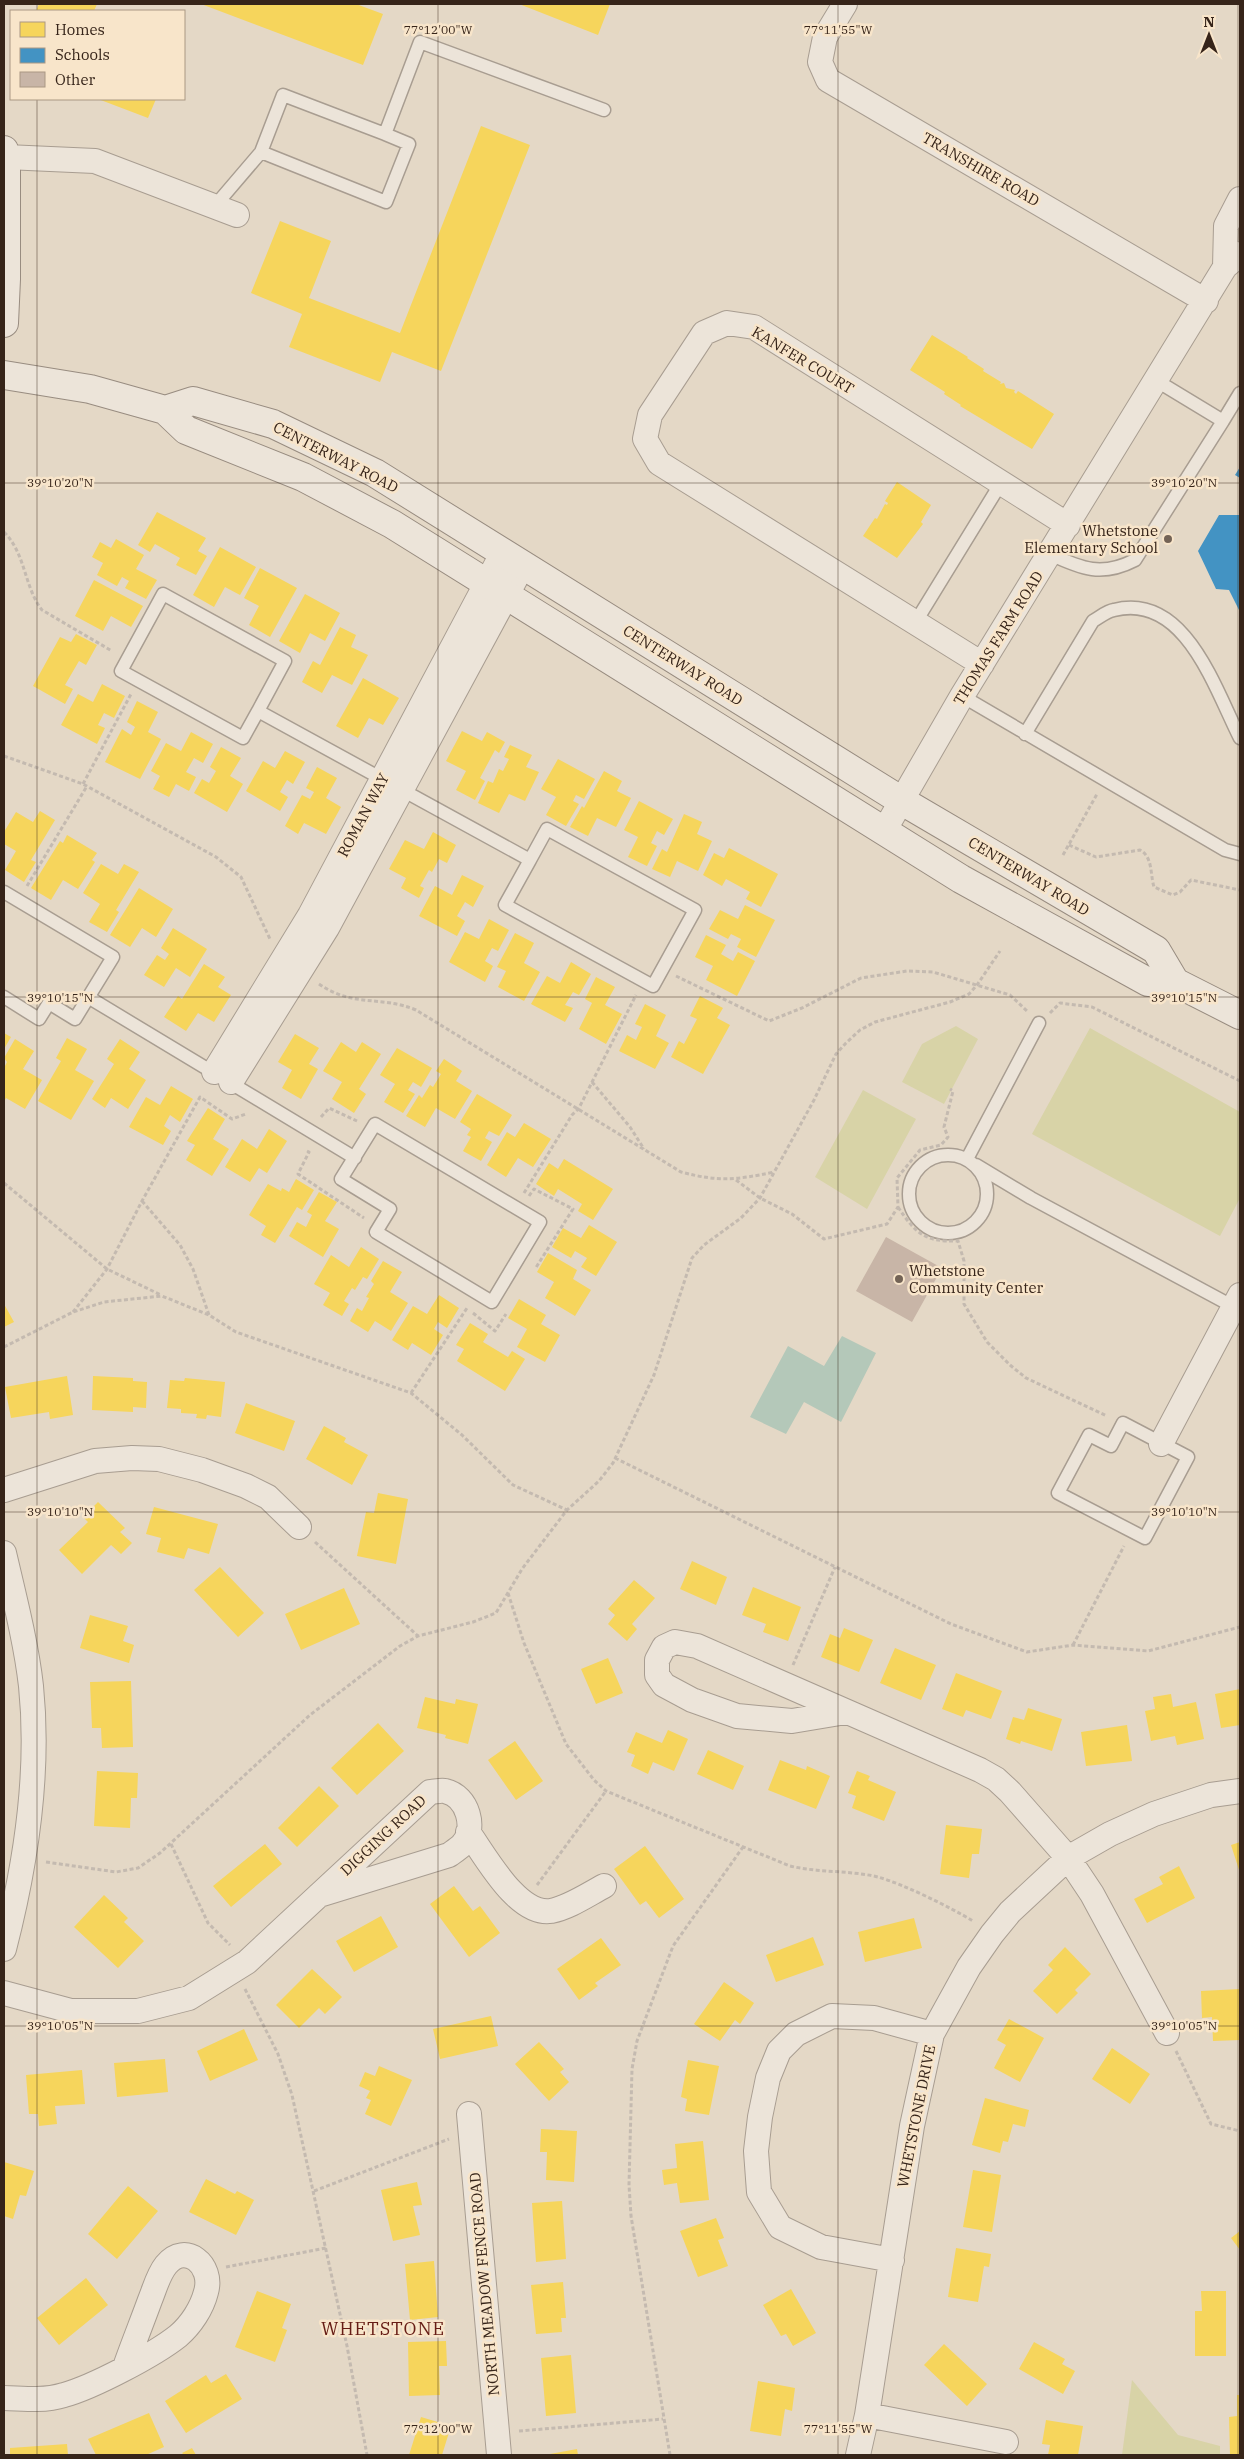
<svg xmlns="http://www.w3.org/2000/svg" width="1244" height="2459" font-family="'IBM Plex Serif',serif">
<rect width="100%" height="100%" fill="#e4d8c6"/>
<!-- green -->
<path fill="#d8d3a7" d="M956 1026 978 1039 944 1104 902 1082 922 1044Z
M1090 1028 1240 1112V1198L1220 1236 1032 1134Z
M863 1090 916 1119 867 1209 815 1177Z
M1132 2380 1178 2435 1220 2446V2455H1122Z"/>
<!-- water -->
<path fill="#b4c8b9" d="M842 1336 876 1353 841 1422 804 1402 786 1434 750 1417 788 1346 824 1366Z"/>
<!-- homes -->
<path fill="#f6d55c" d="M39 4H97L94 11H36Z
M201 4H356L383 14 363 65Z
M519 4H610L598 35Z
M98 99H156L148 118Z
M481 126 530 145 441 371 392 352 380 382 289 347 302 314 251 293 280 221 331 241 309 298 400 333Z
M932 335 968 357 967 358 984 369 983 371 1001 382 1000 384 1004 383 1006 388 1015 390 1014 392 1016 394 1018 391 1054 414 1032 449 960 406 961 405 944 394 945 392 910 370Z
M897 482 931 505 921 522 923 524 897 558 863 536 875 518 877 519 885 504 887 505 888 503 885 501Z
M157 512 206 538 198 551 207 556 196 575 176 565 180 558 155 544 150 552 138 545Z
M116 539 144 555 136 569 157 580 146 599 125 588 129 581 122 577 117 586 97 575 103 563 92 557 100 542 111 548Z
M220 547 256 567 240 595 225 587 214 607 193 595Z
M260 568 297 588 270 637 249 625 259 606 244 598Z
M94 580 143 606 131 627 111 616 103 631 75 616Z
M305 594 340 613 325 641 310 633 300 653 279 641Z
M340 627 356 635 351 647 368 655 352 685 332 675 322 693 302 682 313 661 320 665Z
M76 634 97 645 86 665 79 661 65 685 73 689 65 704 33 686 60 637 71 642Z
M363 678 399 698 383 725 369 718 358 738 336 726Z
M102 684 125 696 114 718 104 713 98 725 105 728 97 744 61 725 78 694 93 702Z
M137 701 158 712 148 732 161 739 140 779 105 762 122 729 131 735 135 727 127 722Z
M462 731 482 741 487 732 505 742 499 753 495 750 480 778 485 781 475 800 456 790 466 771 446 761Z
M191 732 213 744 203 763 194 758 186 772 196 777 189 791 176 784 169 797 153 789 160 776 151 771 166 743 181 751Z
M510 745 532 755 526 767 539 772 525 801 509 794 499 813 478 803 488 781 493 783 499 769 503 771 509 759 504 757Z
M221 747 241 758 230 776 243 784 227 812 194 793 202 779 209 783 216 771 210 767Z
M285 751 305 762 293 784 287 780 280 792 288 797 280 811 246 791 263 761 275 768Z
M558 759 595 779 584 799 576 795 573 801 579 804 566 826 546 815 556 797 541 789Z
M317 767 337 778 326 798 341 807 326 834 304 823 298 834 285 826 302 795 310 799 314 792 306 788Z
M604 771 622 781 617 791 631 798 616 827 597 818 588 836 570 827 582 806 584 808Z
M639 801 673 819 664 835 657 831 651 843 657 846 647 866 628 857 638 837 624 830Z
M40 811 55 820 31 860 36 862 24 882 5 870 16 851 4 844V832L16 812 33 822Z
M684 814 702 822 697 834 712 841 698 871 677 861 670 877 652 869 662 849 667 852Z
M433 832 456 845 447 863 439 859 432 872 429 870 420 886 424 888 419 898 401 888 406 878 389 869 405 840 424 849Z
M67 835 97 853 92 860 95 862 78 889 63 880 51 900 31 888 60 841 63 843Z
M729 848 778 874 761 907 746 899 750 892 726 879 722 886 703 875 714 853 724 858Z
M101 864 118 874 124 864 139 872 116 910 119 912 107 932 89 922 100 904 83 893Z
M462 875 484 886 473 907 465 902 457 916 465 921 457 936 419 916 435 886 452 895Z
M139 888 173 909 156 937 142 928 130 947 110 935Z
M745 905 775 920 756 957 737 947 741 939 731 934 728 939 709 929 720 910 738 919Z
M489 919 509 930 498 951 492 948 485 961 493 966 485 982 449 962 465 932 479 939Z
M173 928 207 949 190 977 176 968 164 987 144 975 157 955 165 960 169 954 161 948Z
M515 933 534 943 524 963 540 972 524 1001 498 987 506 971 497 967Z
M706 935 726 945 721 954 733 961 738 952 755 961 737 996 706 980 713 966 695 957Z
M571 962 591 974 579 995 573 992 565 1005 573 1008 565 1022 531 1004 547 976 560 983Z
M204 964 225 977 218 987 231 995 214 1022 198 1013 186 1031 164 1017 178 996 182 999Z
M596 977 615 987 605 1005 622 1014 606 1044 579 1029 592 1003 585 999Z
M700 996 723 1008 717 1018 730 1025 703 1074 671 1057 679 1041 684 1044 697 1019 690 1016Z
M645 1004 666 1015 656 1036 669 1043 655 1069 619 1051 627 1035 636 1040 642 1027 635 1024Z
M4 1033 11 1037 4 1049Z
M295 1034 319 1048 309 1064 318 1069 301 1099 282 1088 292 1070 278 1062Z
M67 1038 87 1049 75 1070 94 1081 71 1120 38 1101 61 1061 56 1058Z
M15 1039 34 1051 23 1069 42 1080 25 1109 6 1098 4 1102V1068L7 1062 4 1058Z
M120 1039 140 1052 129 1069 146 1080 128 1109 111 1098 105 1108 92 1099 114 1064 107 1059Z
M341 1042 356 1052 362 1042 381 1054 359 1089 366 1094 354 1113 332 1099 342 1082 323 1071Z
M397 1048 432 1068 421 1087 413 1082 408 1090 415 1094 403 1113 384 1102 395 1084 380 1075Z
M444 1059 462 1071 456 1081 472 1091 455 1119 436 1108 425 1127 406 1116 419 1095 422 1098 430 1085 433 1087 441 1074 436 1071Z
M171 1086 193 1099 180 1122 170 1115 164 1126 171 1131 163 1145 129 1127 146 1097 160 1105Z
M477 1094 512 1115 499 1136 489 1131 485 1138 492 1142 481 1161 463 1151 471 1137 467 1135 471 1129 460 1122Z
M208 1108 225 1119 213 1139 229 1149 212 1176 186 1160 195 1145 187 1141Z
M524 1123 551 1139 533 1167 518 1158 506 1177 487 1165 507 1132 515 1137Z
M269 1129 287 1141 267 1173 259 1168 250 1182 225 1167 242 1139 257 1149Z
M564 1159 613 1189 593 1220 578 1211 582 1204 558 1189 554 1196 536 1184 549 1163 558 1169Z
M296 1179 314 1190 302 1210 297 1207 275 1243 261 1235 266 1226 249 1215 268 1184 281 1191 282 1188 289 1192Z
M319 1192 337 1202 325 1221 339 1229 323 1257 289 1236 297 1222 306 1227 312 1215 307 1212Z
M589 1225 617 1242 596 1276 581 1267 587 1258 575 1251 571 1258 552 1247 563 1228 581 1238Z
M361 1247 379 1259 367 1279 363 1277 355 1290 352 1288 344 1301 349 1304 342 1316 323 1305 330 1293 314 1284 331 1255 349 1267Z
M548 1253 577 1270 573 1279 591 1290 575 1316 545 1298 554 1282 537 1272Z
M383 1261 402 1272 390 1292 408 1303 391 1331 375 1321 368 1332 350 1321 357 1308 362 1311 369 1298 366 1297 374 1284 371 1281Z
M439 1295 459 1308 447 1328 438 1322 434 1329 443 1335 431 1355 412 1343 408 1350 392 1340 413 1306 427 1314Z
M519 1299 546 1315 541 1324 560 1335 545 1362 517 1347 527 1329 508 1318Z
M4 1304 14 1322 4 1327Z
M470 1323 488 1334 483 1342 508 1357 512 1351 525 1359 505 1391 457 1361 464 1349 456 1345Z
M67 1376 73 1415 50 1419 49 1412 11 1418 5 1387Z
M93 1376 133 1378V1381L147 1382 146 1408 133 1407V1412L92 1410Z
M185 1378 225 1382 221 1417 207 1415 206 1419 196 1418 197 1414 181 1413V1409L167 1408 170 1380 184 1381Z
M246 1403 295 1421 284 1451 235 1433Z
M324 1426 346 1438 344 1442 368 1455 352 1485 306 1459Z
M378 1493 408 1499 396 1564 357 1556 366 1512 374 1513Z
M98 1502 125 1528 120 1532 132 1543 121 1554 111 1545 82 1574 59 1550 88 1522 83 1517Z
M154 1507 218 1524 209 1554 188 1548 184 1559 157 1552 161 1538 146 1534Z
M692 1561 727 1577 716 1605 680 1589Z
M220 1567 264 1613 238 1637 194 1590Z
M634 1580 655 1598 632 1624 637 1629 627 1641 608 1624 615 1615 608 1609Z
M753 1587 801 1607 788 1641 763 1632 766 1624 742 1615Z
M344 1588 360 1624 301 1650 285 1614Z
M90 1615 128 1626 123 1641 134 1645 129 1663 80 1648Z
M844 1628 873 1640 859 1672 821 1657 830 1634 840 1638Z
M895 1648 936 1665 921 1700 880 1683Z
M608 1658 623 1693 596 1704 581 1669Z
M956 1673 1002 1691 991 1719 966 1710 963 1717 942 1709Z
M131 1681 133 1747 102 1748 101 1728H92L90 1682Z
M1240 1689V1725L1221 1728 1215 1694Z
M1171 1694 1173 1707 1196 1702 1204 1739 1177 1745 1175 1736 1151 1741 1145 1711 1155 1709 1153 1697Z
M425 1697 455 1704 456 1699 478 1704 468 1744 445 1738 446 1735 417 1728Z
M1028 1708 1062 1719 1052 1751 1021 1741 1020 1744 1006 1739 1013 1717 1024 1720Z
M378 1723 404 1751 357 1795 331 1768Z
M1127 1725 1132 1761 1086 1766 1081 1732Z
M668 1730 688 1739 674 1771 653 1762 648 1774 631 1766 635 1755 627 1752 636 1732 662 1743Z
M515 1741 543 1781 516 1800 488 1760Z
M708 1750 744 1766 733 1790 697 1774Z
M780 1760 806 1770 807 1766 830 1776 816 1809 768 1790Z
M97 1771 138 1773 137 1798H131L130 1828 94 1826Z
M857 1771 870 1776 868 1780 896 1792 884 1821 852 1808 856 1796 848 1793Z
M319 1786 339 1806 297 1847 278 1828Z
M946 1825 982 1829 979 1854H972L969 1878 940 1874Z
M1240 1842V1873L1231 1845Z
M265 1844 282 1864 231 1907 213 1886Z
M645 1846 684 1899 659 1918 646 1901 640 1905 614 1869Z
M1179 1866 1195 1898 1147 1923 1134 1899 1163 1884 1159 1877Z
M454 1886 473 1911 480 1906 500 1933 469 1957 430 1904Z
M104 1895 128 1918 124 1922 144 1941 118 1968 74 1927Z
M381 1916 398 1947 354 1972 336 1941Z
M914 1918 922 1948 865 1962 858 1932Z
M813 1937 824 1965 776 1982 766 1955Z
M601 1938 621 1965 595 1983 598 1986 579 2000 557 1969Z
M1065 1947 1091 1974 1075 1990 1078 1993 1057 2014 1033 1991 1053 1970 1048 1965Z
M312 1969 342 1997 325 2014 319 2008 299 2028 276 2005Z
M724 1982 754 2003 740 2024 735 2020 720 2041 694 2024Z
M1240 1989V2040L1213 2041 1212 2017 1202 2018 1201 1991Z
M491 2016 498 2046 440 2059 433 2029Z
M1009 2019 1044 2038 1020 2082 994 2068 1006 2045 997 2040Z
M244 2029 258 2060 210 2081 197 2051Z
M539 2042 564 2069 560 2072 569 2082 549 2101 515 2064Z
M1112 2048 1150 2074 1130 2104 1092 2079Z
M165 2059 168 2092 117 2097 114 2063Z
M688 2060 719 2066 709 2115 685 2111 687 2099 681 2097Z
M379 2066 412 2080 391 2126 365 2114 371 2100 366 2098 370 2091 359 2086 365 2072 375 2076Z
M82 2070 85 2104 55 2106 57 2124 39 2126 38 2114H29L26 2075Z
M985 2098 1029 2110 1025 2127 1013 2124 1008 2142 1003 2141 1000 2153 972 2145Z
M541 2129 577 2131 574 2182 546 2180 547 2152H540Z
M703 2141 709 2200 680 2203 677 2183 664 2185 662 2170 677 2168 675 2144Z
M4 2162 34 2171 26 2196 20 2195 13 2219 4 2216Z
M973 2170 1001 2175 992 2232 963 2227Z
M206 2179 235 2194 237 2191 254 2200 236 2235 189 2212Z
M417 2182 422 2205 413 2206 420 2235 393 2241 381 2190Z
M128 2186 158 2211 117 2259 88 2234Z
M562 2201 566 2259 536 2262 532 2203Z
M716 2218 724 2238 718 2240 728 2266 698 2277 680 2231Z
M1240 2231V2250L1231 2238Z
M956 2248 991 2254 989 2267 984 2266 978 2302 948 2297Z
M434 2261 438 2317 410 2320 405 2264Z
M86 2278 108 2305 59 2345 37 2318Z
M563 2282 566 2318H561L562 2332 536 2334 531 2285Z
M791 2289 816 2333 793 2346 786 2334 781 2336 763 2305Z
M257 2291 291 2304 282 2328 287 2330 275 2362 235 2347Z
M1201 2291H1226V2356H1195V2311H1202Z
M446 2341 447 2366H439L440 2395 409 2396 408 2342Z
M1034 2342 1065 2359 1062 2364 1075 2371 1063 2394 1019 2369Z
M944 2344 987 2384 967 2406 924 2365Z
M571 2355 576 2413 546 2416 541 2358Z
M226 2374 242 2399 186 2433 165 2401 206 2375 211 2383Z
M758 2381 795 2388 792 2411 785 2409 781 2436 750 2431Z
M1237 2395H1240V2455H1230L1229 2417 1237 2416Z
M149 2413 164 2447 146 2455H96L88 2439Z
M421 2417 451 2426 442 2455H409Z
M1046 2420 1083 2426 1078 2455H1048L1050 2445 1042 2444Z
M67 2444 68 2455H10V2448Z
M192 2448 196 2455H184L182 2453Z
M577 2449 578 2455H550V2454Z"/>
<!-- schools -->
<path fill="#4393c3" d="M1240 467V478L1235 475Z
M1219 515H1240V612L1229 590 1216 589 1198 551Z"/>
<!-- building -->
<path fill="#c8b5a7" d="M886 1237 942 1268 912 1322 856 1291Z"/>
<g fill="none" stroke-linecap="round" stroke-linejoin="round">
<defs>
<path id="lane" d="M261 152 283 95 385 134
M214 207 261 152 386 202 409 144 385 134 420 42 604 110
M1223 421 1240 393
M1050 554C1082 569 1102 577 1135 560L1223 421 1157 381
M915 623 1001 483
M962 696 1225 850 1240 854
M258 711 243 738 121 671 163 594 285 661 258 711 530 860 547 829 695 910 653 986 505 905 530 860
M1025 734 1093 621C1100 617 1107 611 1114 610 1185 592 1215 689 1240 738
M4 892 113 957 75 1019 49 1003 39 1019 4 997
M88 997 355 1158
M375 1124 540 1222 492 1302 376 1232 390 1209 341 1179Z
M909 1194a39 39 0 1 1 78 0a39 39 0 1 1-78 0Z
M967 1159 1039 1023
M976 1165 1031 1198 1234 1307
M1123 1423 1188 1457 1145 1538 1058 1493 1089 1435 1111 1446Z"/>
<path id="street" d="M845 4 825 37 820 62 828 80 1206 301
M6 157 95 161 237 215
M1225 267 1226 226 1240 199
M982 664 659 463 645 439 650 415 704 333 727 323 754 327 1068 525
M884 831 962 696 1225 267 1240 254
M214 1072 310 915 503 552
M231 1082 327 928 523 565
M1161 1444 1240 1295
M4 1490 95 1461 132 1458 159 1459 202 1470 246 1486 268 1497 299 1527
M4 1553C14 1596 26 1642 31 1686 40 1774 26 1864 4 1949
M846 1712 792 1721 737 1716 692 1700 664 1685 657 1675V1660L664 1647 675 1642 697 1646 980 1770 996 1779 1010 1792 1068 1858 1092 1894 1167 2033
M468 1832C485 1855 517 1916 551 1911 570 1907 587 1895 604 1886
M4 1993 71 2011H138L189 1998 247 1962 430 1792C434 1792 441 1790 445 1791 468 1796 477 1829 462 1845 458 1849 453 1852 449 1855L319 1895
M469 2114 499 2455
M892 2260 821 2247 780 2227 759 2192 756 2151 760 2117 768 2078 779 2051 796 2034 832 2016 874 2018 932 2034
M4 2398C23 2399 45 2401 64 2395 93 2387 154 2355 178 2336 191 2325 202 2308 206 2292 214 2265 185 2241 166 2265 158 2275 155 2288 150 2300 142 2322 133 2344 125 2367
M867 2415 1006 2442
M858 2455 867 2415 912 2126 932 2034 969 1967 992 1934 1010 1912 1068 1858 1110 1834 1154 1814 1211 1795 1240 1791"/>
<path id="secondary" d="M4 150 6 157V279L4 323
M4 375 90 389 165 410 186 430 303 477 392 524 961 879 1148 982H1175L1240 1015
M165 410 193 401 273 424 375 473 902 801 1156 950 1175 982"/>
</defs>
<!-- lane casing -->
<use href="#lane" stroke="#a89d91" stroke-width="15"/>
<!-- street casing -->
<use href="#street" stroke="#a89d91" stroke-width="26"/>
<!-- secondary casing -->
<use href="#secondary" stroke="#988c80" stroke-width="30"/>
<!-- path -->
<path stroke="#c4bab0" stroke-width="3" stroke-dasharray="4 2.5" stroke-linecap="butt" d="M4 532C26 554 24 587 42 610L112 651
M4 756 83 784 216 857 241 877 270 939
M83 784 131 694
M1069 845 1096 857 1140 850C1153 857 1150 874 1154 887L1173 895 1180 892 1191 880 1240 890
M1063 855 1097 794
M27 886 87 786
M676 976 769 1021 802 1008 861 978 907 971 933 972 1010 995 1027 1011
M319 984C354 1008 380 995 416 1010L681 1172C719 1182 736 1180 774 1172
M1050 1013 1060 1003 1092 1007 1240 1081
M592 1082 630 1127 644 1149
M321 1117 329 1108 357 1121
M307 1151 309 1152 298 1174 364 1218
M736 1180 760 1198 792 1214 824 1239 887 1224 898 1207 897 1178 920 1150 941 1145 948 1137 944 1127 953 1091 950 1089
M4 1183 107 1269 161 1295
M524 1193 572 1115 579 1108 636 995
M529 1196 534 1189 573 1209 535 1269
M142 1201 180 1245 193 1269 209 1315
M898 1207C916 1234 925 1242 958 1241L964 1261V1304L987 1342 1010 1365 1026 1378 1107 1416
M73 1312 107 1269 142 1201 200 1097 232 1119 246 1114
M473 1313 495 1331 506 1314
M4 1347 73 1312 104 1302 162 1296 209 1315 236 1332 411 1393 462 1435 513 1485 567 1510
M411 1393 467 1308
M615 1458 951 1624 1027 1652 1073 1645 1148 1651 1240 1627
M315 1542 418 1636
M508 1593 524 1643 566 1744 594 1780 606 1791 790 1866C819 1873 849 1870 878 1877 903 1884 950 1907 973 1921
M1073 1645 1124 1546
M793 1665 835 1567
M171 1844 208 1923 230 1945
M46 1862 116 1872 138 1868 160 1853 310 1715 400 1646 418 1636 473 1622 496 1613 522 1569 567 1510 599 1481 613 1463 654 1375 692 1258 704 1245 741 1218 760 1198 814 1100 836 1054 846 1043 860 1030 875 1022 950 1002 969 994 977 985 1000 951
M537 1885 606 1791
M245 1989 278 2054 292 2095 347 2346 367 2455
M1176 2051 1211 2124 1240 2131
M314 2191 449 2139
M226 2267 326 2248
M519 2431 663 2419
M670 2455 631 2216 629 2185 632 2069 637 2041 673 1946 743 1847"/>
<!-- lane -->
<use href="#lane" stroke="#ece4d9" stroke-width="12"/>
<!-- street -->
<use href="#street" stroke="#ece4d9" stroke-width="24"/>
<!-- secondary -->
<use href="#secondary" stroke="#ece4d9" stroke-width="28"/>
</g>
<!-- ticks -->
<path fill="none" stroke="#362419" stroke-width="1" stroke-opacity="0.45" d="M37 4V11M438 4V2455M838 4V2455M1238 4V2455M37 99V2455M4 483H1240M4 997H1240M4 1512H1240M4 2026H1240"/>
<!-- markers -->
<g fill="#736356" stroke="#f8e5ca" stroke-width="2">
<circle cx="1168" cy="539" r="5"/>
<circle cx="899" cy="1279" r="5"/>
</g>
<g text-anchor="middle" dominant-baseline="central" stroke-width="5" stroke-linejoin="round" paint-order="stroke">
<!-- street labels -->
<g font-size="15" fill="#362419" stroke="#f8e5ca">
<text transform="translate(981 169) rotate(30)">TRANSHIRE ROAD</text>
<text transform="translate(803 360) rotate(31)">KANFER COURT</text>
<text transform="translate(336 457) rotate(27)">CENTERWAY ROAD</text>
<text transform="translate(998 638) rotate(-58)">THOMAS FARM ROAD</text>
<text transform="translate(683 665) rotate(32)">CENTERWAY ROAD</text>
<text transform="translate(363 815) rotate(-62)">ROMAN WAY</text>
<text transform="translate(1029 876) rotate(31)">CENTERWAY ROAD</text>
<text transform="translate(383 1835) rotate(-43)">DIGGING ROAD</text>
<text transform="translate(916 2116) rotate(-79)">WHETSTONE DRIVE</text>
<text transform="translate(484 2284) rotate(-95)">NORTH MEADOW FENCE ROAD</text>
</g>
<!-- poi labels -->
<g font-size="15" fill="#362419" stroke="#f8e5ca" text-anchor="end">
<text x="1158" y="530">Whetstone<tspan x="1158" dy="17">Elementary School</tspan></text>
<text x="909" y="1270" text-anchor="start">Whetstone<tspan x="909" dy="17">Community Center</tspan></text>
</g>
<!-- quarter labels -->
<g font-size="18" letter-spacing="1" fill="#661d15" stroke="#f8e5ca">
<text x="383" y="2328">WHETSTONE</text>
</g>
</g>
<g font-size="12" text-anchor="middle" fill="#362419" stroke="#f8e5ca" stroke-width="5" stroke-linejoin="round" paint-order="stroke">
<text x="438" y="34">77°12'00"W</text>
<text x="838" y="34">77°11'55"W</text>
<text x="60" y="487">39°10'20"N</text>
<text x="1184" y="487">39°10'20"N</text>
<text x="60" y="1002">39°10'15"N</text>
<text x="1184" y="1002">39°10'15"N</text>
<text x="60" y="1516">39°10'10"N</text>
<text x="1184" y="1516">39°10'10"N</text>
<text x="60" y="2030">39°10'05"N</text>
<text x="1184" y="2030">39°10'05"N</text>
<text x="438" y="2433">77°12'00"W</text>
<text x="838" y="2433">77°11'55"W</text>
</g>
<!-- border -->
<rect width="1244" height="2459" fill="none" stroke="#362419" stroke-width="10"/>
<!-- legend -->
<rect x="10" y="10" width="175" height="90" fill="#f8e5ca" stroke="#aa9883"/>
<rect x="20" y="22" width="25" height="15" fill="#f6d55c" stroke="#aa9883"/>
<text x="55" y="35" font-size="15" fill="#362419">Homes</text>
<rect x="20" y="48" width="25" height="15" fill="#4393c3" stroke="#aa9883"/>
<text x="55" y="60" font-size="15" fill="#362419">Schools</text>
<rect x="20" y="72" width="25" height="15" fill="#c8b5a7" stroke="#aa9883"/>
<text x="55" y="85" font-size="15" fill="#362419">Other</text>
<!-- north arrow -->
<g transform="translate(1209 35)" stroke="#f8e5ca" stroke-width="4" paint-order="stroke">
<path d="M0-4L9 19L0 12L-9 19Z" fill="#362419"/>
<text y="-8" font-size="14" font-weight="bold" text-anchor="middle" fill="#362419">N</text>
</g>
</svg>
